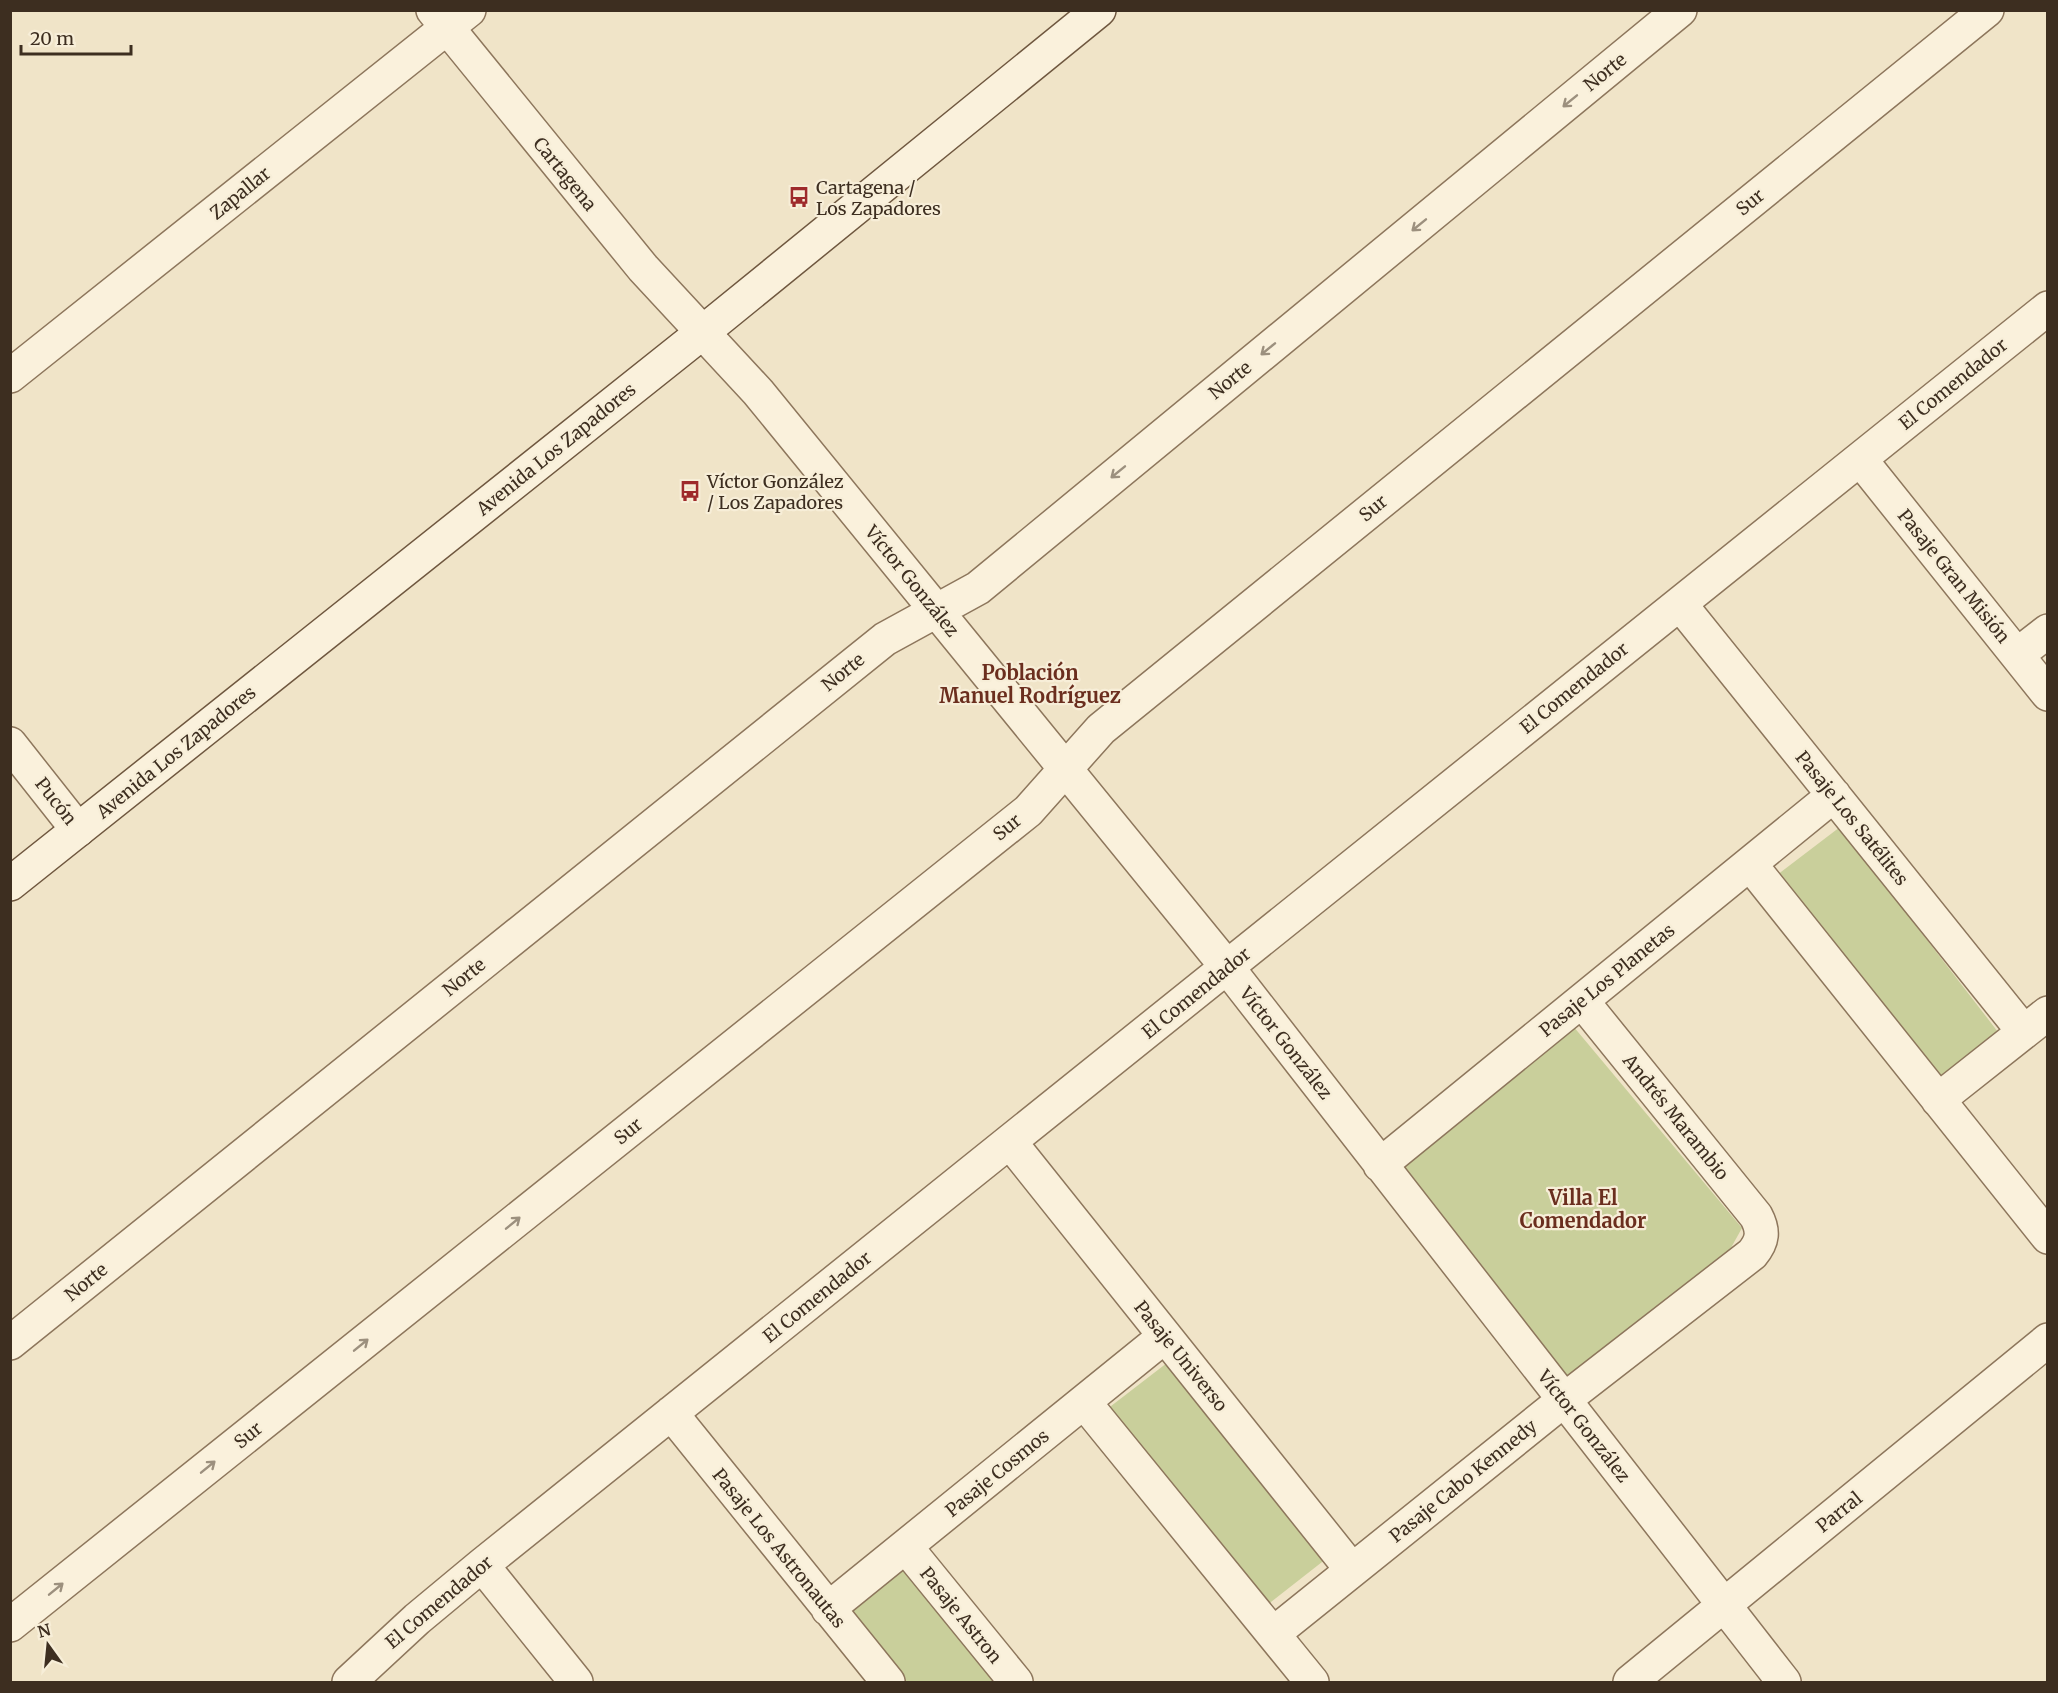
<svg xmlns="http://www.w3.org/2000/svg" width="2058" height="1693" font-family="Merriweather,serif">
<rect width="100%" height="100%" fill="#f0e4c8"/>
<!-- green -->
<path fill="#c9cf9b" d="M1840 827 1998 1032 1935 1080 1777 875Z
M1573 1026 1742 1228 1727 1255 1571 1383 1396 1166Z
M1176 1356 1331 1555 1258 1612 1102 1413Z
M910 1564 1002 1682H904L849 1611Z"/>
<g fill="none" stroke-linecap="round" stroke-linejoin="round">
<defs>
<path id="street" d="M433 10 643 268 758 392 1227 967 1784 1682
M10 376 469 10
M1860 459 2048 694
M1680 604 2024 1032
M2017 655 2048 631
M10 744 78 830
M1750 864 2048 1237
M1938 1100 2048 1013
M1010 1142 1352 1570
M1380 1165 1834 795
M10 1343 885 639 978 588 1680 10
M1084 1402 1312 1682
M671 1413 888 1682
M906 1547 1016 1682
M482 1565 576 1682
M828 1609 1165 1336
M10 1625 1028 811 1101 729 1987 10
M1273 1634 1564 1400 1752 1254C1763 1241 1764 1231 1756 1216L1582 1001
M349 1682 417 1619 482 1565 2048 308
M1630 1682 2048 1340"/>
<path id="secondary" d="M10 884 703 332 1099 10"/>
</defs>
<!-- street casing -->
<use href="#street" stroke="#8d765c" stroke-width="36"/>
<!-- secondary casing -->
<use href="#secondary" stroke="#6f573f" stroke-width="36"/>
<!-- street -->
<use href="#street" stroke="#faf1dc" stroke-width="33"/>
<!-- secondary -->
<use href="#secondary" stroke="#faf1dc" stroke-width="33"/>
</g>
<!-- one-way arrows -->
<defs><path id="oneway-shaft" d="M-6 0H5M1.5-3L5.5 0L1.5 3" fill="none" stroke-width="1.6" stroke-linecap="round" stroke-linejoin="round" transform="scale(1.5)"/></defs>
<g stroke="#9c907e">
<use href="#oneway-shaft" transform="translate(1570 101) rotate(141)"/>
<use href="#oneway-shaft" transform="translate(1419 225) rotate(141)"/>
<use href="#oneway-shaft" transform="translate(1268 349) rotate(141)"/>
<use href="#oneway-shaft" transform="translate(1118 472) rotate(141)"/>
<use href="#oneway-shaft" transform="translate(513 1223) rotate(-39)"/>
<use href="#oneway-shaft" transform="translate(361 1345) rotate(-39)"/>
<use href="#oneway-shaft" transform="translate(208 1467) rotate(-39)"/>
<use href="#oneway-shaft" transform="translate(56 1589) rotate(-39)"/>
</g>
<!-- icons -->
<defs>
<symbol id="bus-bare" viewBox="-9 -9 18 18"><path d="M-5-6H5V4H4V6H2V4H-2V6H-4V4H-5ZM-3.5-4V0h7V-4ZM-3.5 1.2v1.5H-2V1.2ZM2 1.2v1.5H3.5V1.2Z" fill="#9e2a2b" stroke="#f7eed8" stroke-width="2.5" paint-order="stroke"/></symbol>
</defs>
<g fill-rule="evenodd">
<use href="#bus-bare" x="784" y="182" width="30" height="30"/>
<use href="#bus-bare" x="675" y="476" width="30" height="30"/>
</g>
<g text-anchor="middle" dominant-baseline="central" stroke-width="4.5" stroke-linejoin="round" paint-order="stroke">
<!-- street labels -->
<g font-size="18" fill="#3d2e20" stroke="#f7eed8">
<text transform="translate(1605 72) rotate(-39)">Norte</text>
<text transform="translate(565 174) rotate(51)">Cartagena</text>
<text transform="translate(240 193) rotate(-39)">Zapallar</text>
<text transform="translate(1750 202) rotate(-39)">Sur</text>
<text transform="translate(1230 380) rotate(-39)">Norte</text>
<text transform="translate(1953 384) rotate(-39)">El Comendador</text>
<text transform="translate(556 449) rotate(-39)">Avenida Los Zapadores</text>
<text transform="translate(1373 508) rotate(-39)">Sur</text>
<text transform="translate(1954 576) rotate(51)">Pasaje Gran Misión</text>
<text transform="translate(912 581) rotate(51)">Víctor González</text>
<text transform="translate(843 672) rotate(-39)">Norte</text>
<text transform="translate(1574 688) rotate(-39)">El Comendador</text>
<text transform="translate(176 752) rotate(-39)">Avenida Los Zapadores</text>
<text transform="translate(56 801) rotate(52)">Pucón</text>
<text transform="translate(1852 818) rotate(51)">Pasaje Los Satélites</text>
<text transform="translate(1007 827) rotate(-39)">Sur</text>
<text transform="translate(464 977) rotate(-39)">Norte</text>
<text transform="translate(1607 980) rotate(-39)">Pasaje Los Planetas</text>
<text transform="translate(1196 993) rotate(-39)">El Comendador</text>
<text transform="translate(1286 1043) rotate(52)">Víctor González</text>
<text transform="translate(1676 1117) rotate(51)">Andrés Marambio</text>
<text transform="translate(628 1131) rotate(-39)">Sur</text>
<text transform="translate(86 1282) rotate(-39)">Norte</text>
<text transform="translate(817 1297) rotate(-39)">El Comendador</text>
<text transform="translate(1181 1356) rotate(51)">Pasaje Universo</text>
<text transform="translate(1584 1426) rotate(52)">Víctor González</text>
<text transform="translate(248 1435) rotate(-39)">Sur</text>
<text transform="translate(997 1473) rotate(-39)">Pasaje Cosmos</text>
<text transform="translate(1463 1481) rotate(-39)">Pasaje Cabo Kennedy</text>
<text transform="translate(1839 1512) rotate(-39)">Parral</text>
<text transform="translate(779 1548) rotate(51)">Pasaje Los Astronautas</text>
<text transform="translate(439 1602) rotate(-40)">El Comendador</text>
<text transform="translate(961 1615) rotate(51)">Pasaje Astron</text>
</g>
<!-- poi labels -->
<g font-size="18" fill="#3d2e20" stroke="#f7eed8" text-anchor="start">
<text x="816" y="187">Cartagena /<tspan x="816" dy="21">Los Zapadores</tspan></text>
<text x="707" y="481">Víctor González<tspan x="707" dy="21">/ Los Zapadores</tspan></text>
</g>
<!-- neighbourhood labels -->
<g font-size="20" font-weight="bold" fill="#6b2e1e" stroke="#f7eed8">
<text x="1030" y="672">Población<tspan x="1030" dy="23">Manuel Rodríguez</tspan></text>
<text x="1583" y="1197">Villa El<tspan x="1583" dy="23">Comendador</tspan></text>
</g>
</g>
<!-- border -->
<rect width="2058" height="1693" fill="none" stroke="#3d2e20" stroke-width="24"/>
<!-- north arrow -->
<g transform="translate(48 1645) rotate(345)" stroke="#f7eed8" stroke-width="4.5" paint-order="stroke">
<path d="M0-4.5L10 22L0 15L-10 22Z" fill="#3d2e20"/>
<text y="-9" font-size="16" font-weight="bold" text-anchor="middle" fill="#3d2e20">N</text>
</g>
<!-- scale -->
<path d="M21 45v9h110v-9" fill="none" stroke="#3d2e20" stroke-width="3"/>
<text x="30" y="45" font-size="18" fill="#3d2e20" stroke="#f7eed8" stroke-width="4.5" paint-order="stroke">20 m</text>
</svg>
